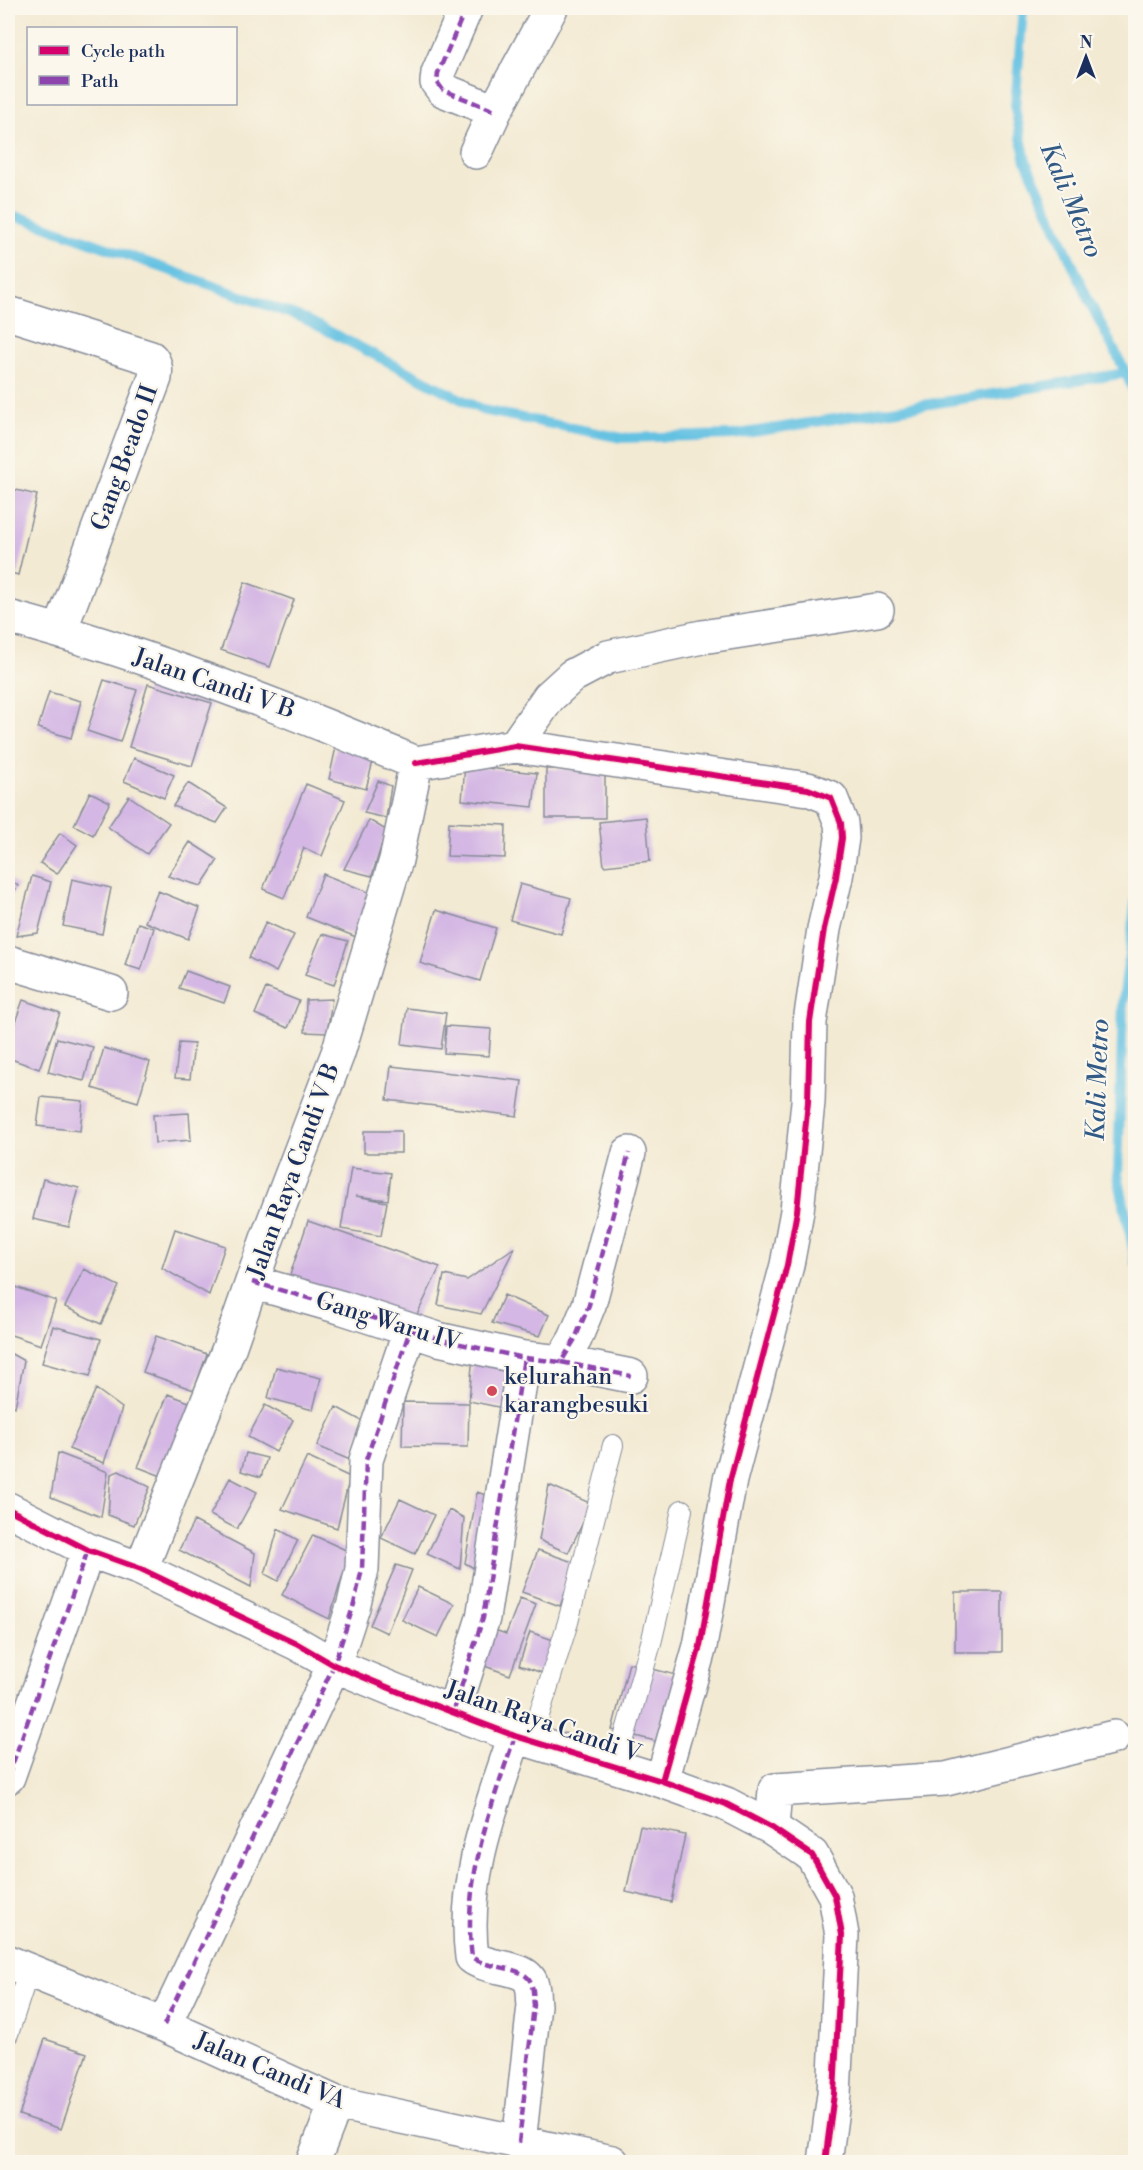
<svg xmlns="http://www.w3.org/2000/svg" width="1143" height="2170" font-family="'Libre Bodoni',serif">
<rect width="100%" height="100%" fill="#fbf7ec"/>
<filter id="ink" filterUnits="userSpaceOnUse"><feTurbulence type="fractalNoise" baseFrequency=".0167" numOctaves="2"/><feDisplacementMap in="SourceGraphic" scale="12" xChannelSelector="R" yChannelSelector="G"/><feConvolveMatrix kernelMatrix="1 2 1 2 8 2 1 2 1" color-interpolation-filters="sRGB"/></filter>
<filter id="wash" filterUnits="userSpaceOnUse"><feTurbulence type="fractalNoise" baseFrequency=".008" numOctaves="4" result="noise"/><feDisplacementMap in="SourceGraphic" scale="24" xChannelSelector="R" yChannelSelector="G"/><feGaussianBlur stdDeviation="1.35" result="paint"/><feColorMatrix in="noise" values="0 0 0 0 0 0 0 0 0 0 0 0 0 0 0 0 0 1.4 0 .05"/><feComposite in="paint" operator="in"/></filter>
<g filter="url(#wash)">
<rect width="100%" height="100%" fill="#f3ead3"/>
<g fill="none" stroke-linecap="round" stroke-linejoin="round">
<!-- stream -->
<path stroke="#64c1e2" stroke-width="10" d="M1023 8 1015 108 1026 161 1088 299 1126 373 1136 398
M8 215 26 219 303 318 482 410 622 438 733 435 1126 373
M1136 898 1123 1003 1118 1175 1136 1263"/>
</g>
<g id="blocks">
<!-- building -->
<path fill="#d4b7e4" d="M8 488 37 495 18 575 8 572Z
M245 582 294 600 270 667 221 650Z
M104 680 137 690 120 742 87 731Z
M148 684 212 703 192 766 129 747Z
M49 692 81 701 71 738 38 728Z
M336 747 374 757 366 789 329 779Z
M134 758 174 775 164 798 124 781Z
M465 766 537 773 533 807 462 800Z
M546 769H605V818H546Z
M378 781 391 786 386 818 364 813Z
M188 783 227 808 217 823 173 806Z
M306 784 345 800 322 856 304 848 284 898 263 889Z
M90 792 110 802 93 835 74 825Z
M129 796 169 823 147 854 108 827Z
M646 817 650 861 604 866 599 822Z
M369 820 386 830 372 876 344 869Z
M449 822 506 825 505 858 447 856Z
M60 833 77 845 57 874 40 863Z
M190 842 218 860 201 886 168 876Z
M323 874 373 894 356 937 306 917Z
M32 876 51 882 38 933 16 936Z
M8 878 18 886 8 900Z
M72 879 111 888 102 934 63 926Z
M520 884 571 898 561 934 510 920Z
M158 891 200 908 188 939 145 922Z
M436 910 496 928 480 981 420 963Z
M266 922 294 935 276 972 249 958Z
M138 923 154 928 141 970 125 965Z
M322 934 348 941 334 985 305 975Z
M186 971 230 987 224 1003 179 988Z
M266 988 299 1001 288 1028 255 1014Z
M332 999 327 1033 305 1032 306 1000Z
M23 1000 60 1013 39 1069 8 1058V1042Z
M407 1008 446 1013 441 1049 402 1044Z
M446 1026 491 1029 489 1056 444 1053Z
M57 1038 93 1047 84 1081 48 1072Z
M179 1043 194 1044 190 1079 175 1078Z
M104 1048 150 1062 138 1102 92 1088Z
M391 1066 522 1081 517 1116 387 1100Z
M41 1097 83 1101 80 1131 37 1126Z
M189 1113 191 1140 155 1143 153 1115Z
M364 1131H401V1153H364Z
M351 1168 391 1173 388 1200 356 1196 387 1202 381 1236 341 1229Z
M43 1179 79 1188 69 1227 33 1219Z
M308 1221 440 1267 412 1325 287 1284Z
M175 1229 225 1246 209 1295 162 1268Z
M515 1247 481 1314 438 1305 444 1275 467 1280Z
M84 1269 119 1286 101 1324 65 1307Z
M10 1285 56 1301 41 1345 8 1334V1293Z
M504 1295 549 1315 540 1336 492 1323Z
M53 1326 101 1339 90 1376 42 1363Z
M156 1336 207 1354 194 1390 143 1372Z
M8 1352 24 1361 15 1407 8 1405Z
M473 1354 515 1359 513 1410 469 1401Z
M276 1367 321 1378 313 1410 268 1398Z
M96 1389 122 1408 104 1463 69 1449Z
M168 1394 194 1404 164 1477 138 1467Z
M403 1402 469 1403 468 1447 402 1446Z
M265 1405 293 1420 276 1452 248 1437Z
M336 1407 364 1422 350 1460 317 1446Z
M58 1453 108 1472 101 1517 51 1497Z
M246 1453 267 1458 261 1477 241 1471Z
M307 1457 350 1477 337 1528 282 1509Z
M119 1471 150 1487 134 1525 108 1515 111 1474Z
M230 1478 257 1492 237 1529 210 1515Z
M549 1485 592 1504 568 1553 539 1540Z
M477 1492 494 1498 477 1570 465 1563Z
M400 1499 434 1515 415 1554 381 1538Z
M449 1510 464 1518 460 1569 427 1554Z
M194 1521 255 1553 251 1587 179 1550Z
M278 1529 298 1540 278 1581 265 1574Z
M313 1535 350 1552 329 1619 282 1595Z
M538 1550 576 1563 560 1606 522 1592Z
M396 1565 412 1570 387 1633 370 1625Z
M418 1587 454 1604 438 1637 402 1620Z
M955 1592H1002V1652H955Z
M520 1598 536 1604 510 1675 476 1663 489 1628 506 1634Z
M530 1632 565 1644 554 1677 519 1665Z
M629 1663 676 1675 659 1742 612 1730Z
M640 1826 685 1835 671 1902 626 1892Z
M45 2039 87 2053 61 2129 19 2115Z"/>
</g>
</g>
<g filter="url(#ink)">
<use href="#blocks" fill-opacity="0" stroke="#878c98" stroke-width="1.5"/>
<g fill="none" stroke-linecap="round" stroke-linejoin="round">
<defs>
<path id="lane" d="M531 1741 568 1622 613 1445
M616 1767 652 1639 682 1510
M8 2034 29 1970"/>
<path id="street" d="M466 8 438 73 437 82 443 90 495 111
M476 152 495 111 551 8
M8 313 151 358C156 364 156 370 155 378L60 631
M8 617C147 654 283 707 416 763
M515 746 549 697 572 676 608 657 702 637 877 610
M416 763 515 746 808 789 831 798 841 823 842 838 836 877 824 929 810 1022 808 1102 797 1211 787 1265 730 1480 700 1646 662 1781
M8 962 111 993
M252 1282 343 1308 438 1339 524 1358 561 1362 575 1339 589 1305 629 1153
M561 1362 631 1376
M8 1509 88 1550 141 1569 296 1643 334 1665 399 1692 515 1736 662 1781 726 1804 772 1828 812 1855 835 1896 842 1935 834 2094 825 2162
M141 1569 229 1348 267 1239 338 1053 396 860 416 763
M453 1713 483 1618 524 1358
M515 1736C491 1807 462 1881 472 1957 489 1971 528 1964 532 1986 534 1992 533 1999 534 2005L519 2143
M8 1777 88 1550
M772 1828 775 1790 946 1779 1114 1737
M8 1962 164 2025 336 2103 612 2162
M164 2025 334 1665 354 1604 362 1569 366 1460 410 1330
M313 2162 336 2103"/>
</defs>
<!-- lane casing -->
<use href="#lane" stroke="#878c98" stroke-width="22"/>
<!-- street casing -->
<use href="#street" stroke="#878c98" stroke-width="36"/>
<!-- lane -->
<use href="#lane" stroke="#fff" stroke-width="20"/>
<!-- street -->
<use href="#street" stroke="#fff" stroke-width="33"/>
<!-- quiet -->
<path stroke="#8e44ad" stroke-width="4.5" stroke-dasharray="9 4.5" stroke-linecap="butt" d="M466 8 438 73 437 82 443 90 495 111
M252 1282 343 1308 438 1339 524 1358 561 1362 575 1339 589 1305 629 1153
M561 1362 631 1376
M453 1713 483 1618 524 1358
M515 1736C491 1807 462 1881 472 1957 489 1971 528 1964 532 1986 534 1992 533 1999 534 2005L519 2143
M8 1777 88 1550
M164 2025 334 1665 354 1604 362 1569 366 1460 410 1330"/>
<defs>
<path id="cycleway" d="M416 763 515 746 808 789 831 798 841 823 842 838 836 877 824 929 810 1022 808 1102 797 1211 787 1265 730 1480 700 1646 662 1781
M8 1509 88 1550 141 1569 296 1643 334 1665 399 1692 515 1736 662 1781 726 1804 772 1828 812 1855 835 1896 842 1935 834 2094 825 2162"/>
</defs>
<!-- cycleway casing -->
<use href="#cycleway" stroke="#fbf7ec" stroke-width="10"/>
<!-- cycleway -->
<use href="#cycleway" stroke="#d6006c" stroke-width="6"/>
</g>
</g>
<!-- markers -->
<circle fill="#d1495b" stroke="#fbf7ec" stroke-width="2" cx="492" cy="1391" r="6"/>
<g text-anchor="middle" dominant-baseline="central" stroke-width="4.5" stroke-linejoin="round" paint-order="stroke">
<!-- street labels -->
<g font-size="24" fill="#1b2f5e" stroke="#fbf7ec">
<text transform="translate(125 458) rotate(-70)">Gang Beado II</text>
<text transform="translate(214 684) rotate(19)">Jalan Candi V B</text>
<text transform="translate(294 1171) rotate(-70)">Jalan Raya Candi V B</text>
<text transform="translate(388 1322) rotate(17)">Gang Waru IV</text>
<text transform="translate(543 1722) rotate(19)">Jalan Raya Candi V</text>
<text transform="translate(270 2071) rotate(23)">Jalan Candi VA</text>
</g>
<!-- poi labels -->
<g font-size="24" fill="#1b2f5e" stroke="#fbf7ec" text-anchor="start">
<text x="504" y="1377">kelurahan<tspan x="504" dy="28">karangbesuki</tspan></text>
</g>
<!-- water labels -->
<g font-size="26" font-style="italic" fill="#315b86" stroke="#fbf7ec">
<text transform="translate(1071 200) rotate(67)">Kali Metro</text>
<text transform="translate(1098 1080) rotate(-88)">Kali Metro</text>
</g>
</g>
<!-- margin -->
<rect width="1143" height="2170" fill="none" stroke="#fbf7ec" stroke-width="30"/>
<!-- legend -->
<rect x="27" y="27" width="210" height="78" fill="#fbf7ec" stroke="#a1a7b3" stroke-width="1.5"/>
<rect x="39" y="46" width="30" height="9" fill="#d6006c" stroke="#a1a7b3" stroke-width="1.5"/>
<text x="81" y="57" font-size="18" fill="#1b2f5e">Cycle path</text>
<rect x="39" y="76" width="30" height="9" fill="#8e44ad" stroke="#a1a7b3" stroke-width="1.5"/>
<text x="81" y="87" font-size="18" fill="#1b2f5e">Path</text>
<!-- north arrow -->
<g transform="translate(1086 57)" stroke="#fbf7ec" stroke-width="4.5" paint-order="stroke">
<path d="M0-4.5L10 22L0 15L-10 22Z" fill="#1b2f5e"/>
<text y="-9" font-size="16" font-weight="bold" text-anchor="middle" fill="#1b2f5e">N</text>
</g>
</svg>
